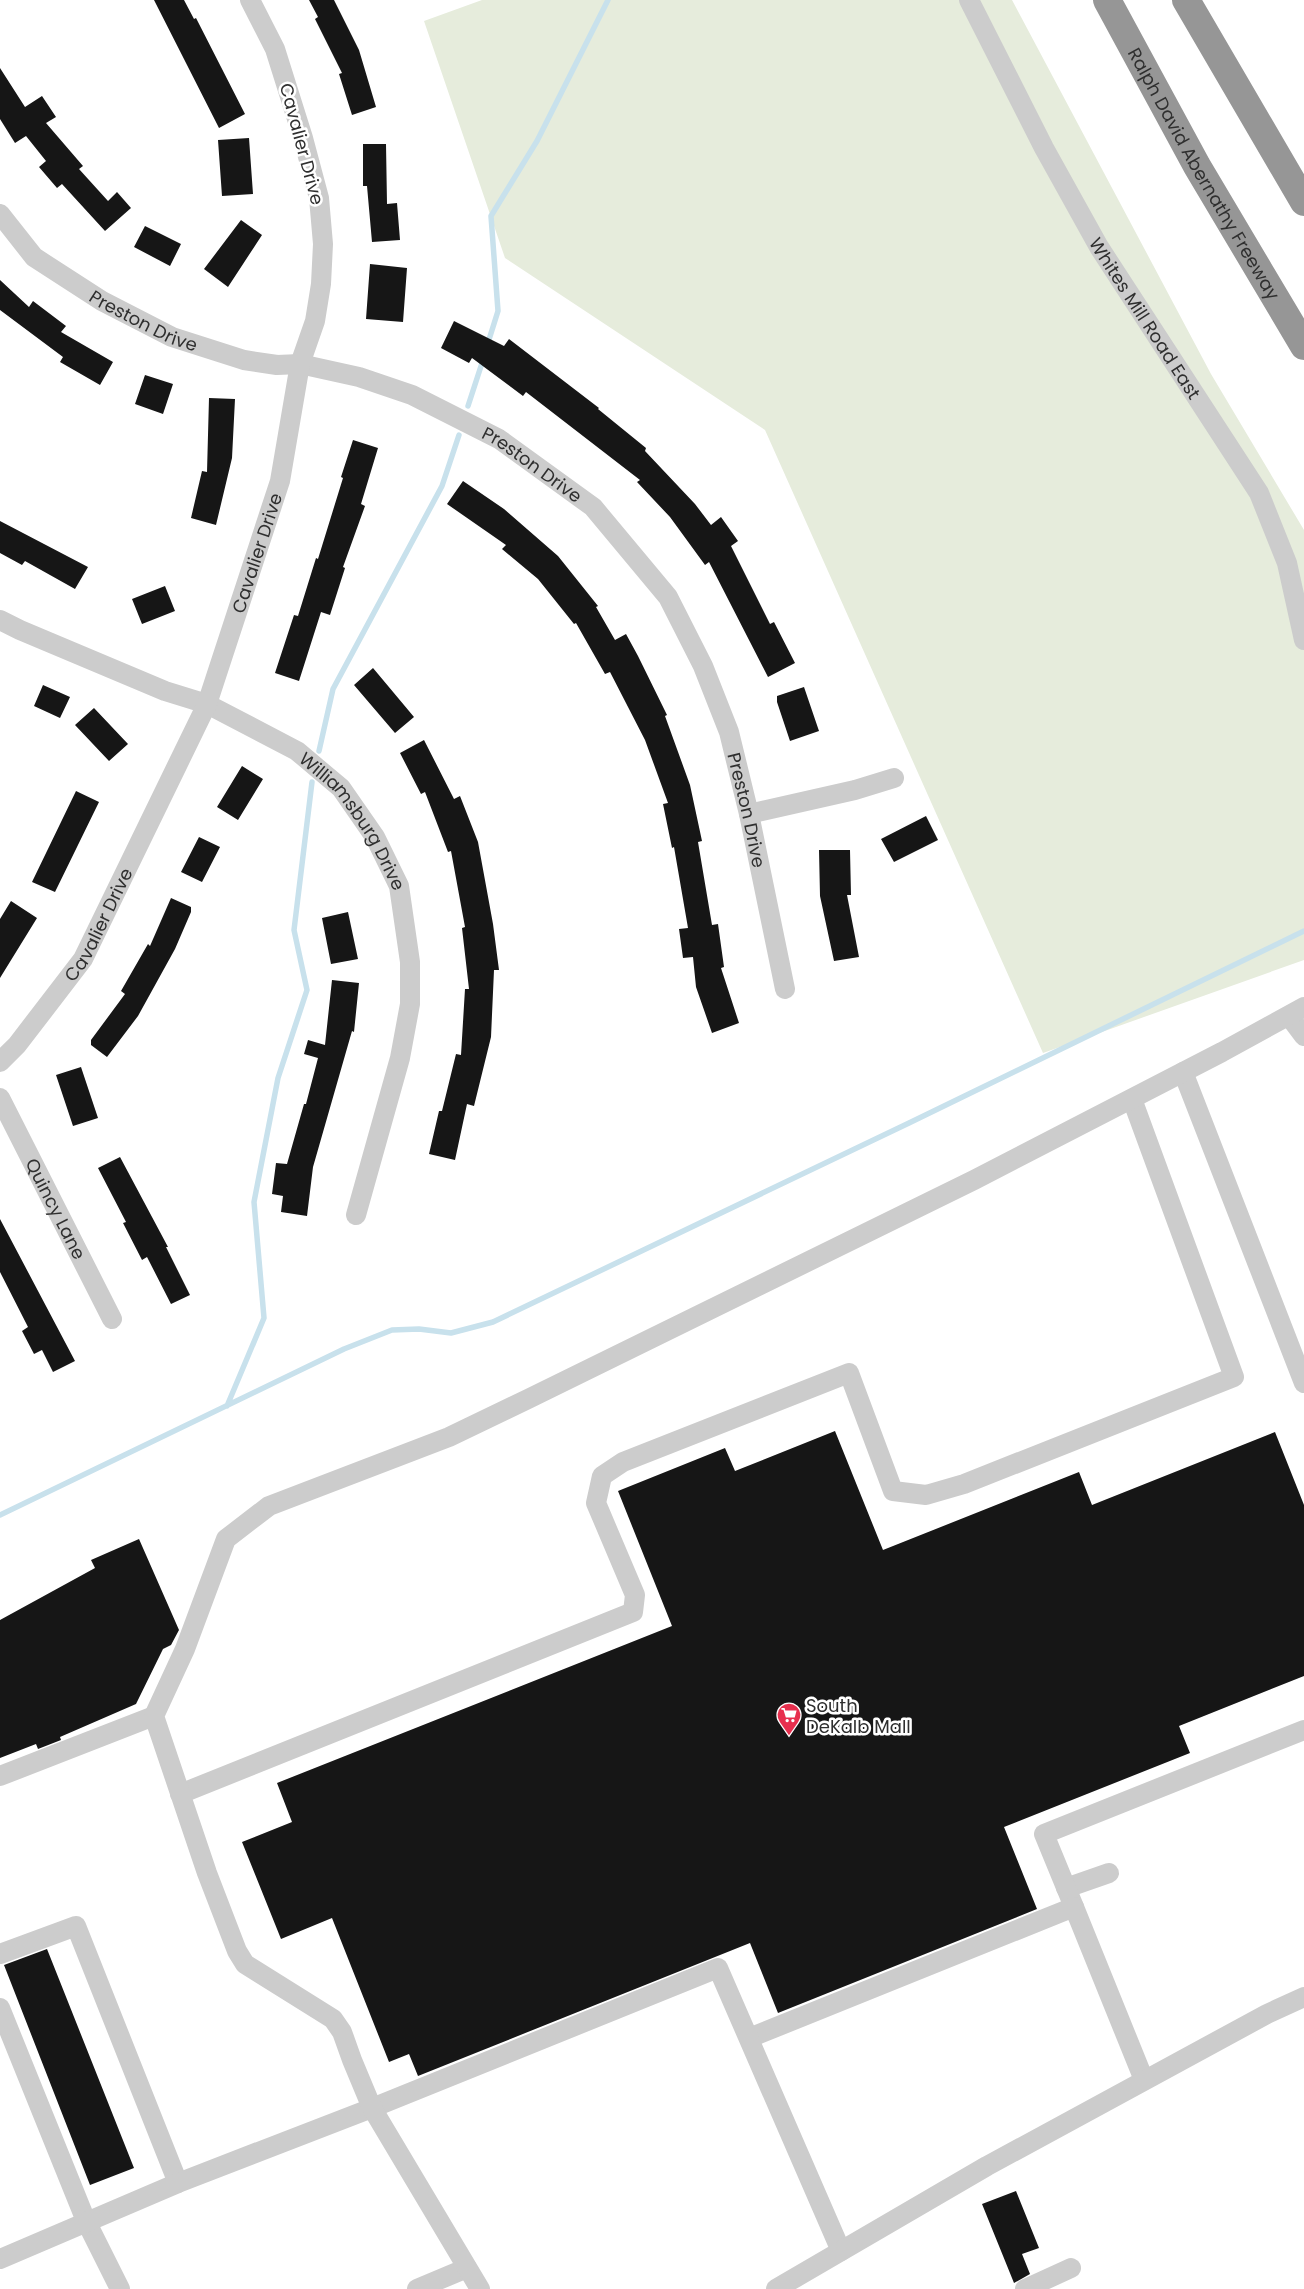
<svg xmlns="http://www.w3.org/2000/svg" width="1304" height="2289" font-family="Poppins,sans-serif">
<rect width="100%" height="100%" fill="#fff"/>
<!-- green -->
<path fill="#e6ecdc" d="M482 0H1012L1211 374 1304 530V960L1043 1053 765 430 505 258 424 21Z"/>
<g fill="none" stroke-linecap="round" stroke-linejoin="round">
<!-- stream -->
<path stroke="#c8e1ec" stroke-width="5.5" d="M487 346 498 311 491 216 537 141 608 0
M468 406 483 360
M319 751 333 689 442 486 459 435
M227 1406 264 1318 254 1202 278 1078 307 990 294 930 312 782
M0 1515 344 1349 392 1330 419 1329 451 1333 493 1322 909 1123 1304 931"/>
</g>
<!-- building -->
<path fill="#161616" d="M154 0H184L194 19 196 18 245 114 219 128Z
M309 0H334L359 50 376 107 352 115 339 74 342 73 315 19 318 17Z
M0 68 25 107 42 96 56 117 46 123 83 166 79 169 108 201 117 192 131 208 105 231 62 184 57 188 39 167 46 161 26 136 15 143 0 119Z
M249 138 253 194 222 196 218 140Z
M363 144H386L387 204 397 203 400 240 372 242 367 186H363Z
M241 220 262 235 228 287 204 269Z
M145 226 181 244 170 266 134 247Z
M370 264 407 268 403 322 366 319Z
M0 280 29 307 33 301 66 326 61 332 113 362 100 385 60 362 63 357 0 310Z
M454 321 504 346 509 339 599 408 598 409 646 448 645 451 695 504 711 525 721 517 738 541 731 546 770 624 774 622 795 663 768 677 709 562 705 565 670 517 637 482 640 480 526 392 523 396 472 358 469 363 441 348Z
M145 375 173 384 163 414 135 404Z
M209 398 235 399 232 458 216 525 191 518 202 471 207 472Z
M353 440 378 448 361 504 365 506 343 567 345 568 330 615 321 612 299 681 275 673 294 615 298 616 316 558 318 559 343 478 341 477Z
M463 481 504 509 558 556 598 606 596 607 615 640 626 634 638 656 667 715 665 716 690 785 702 841 698 842 712 925 718 924 724 967 721 968 739 1023 712 1033 696 987 693 957 683 958 679 929 688 928 674 847 672 848 663 804 668 803 645 740 610 672 605 674 576 623 574 624 538 579 502 549 506 545 447 504Z
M0 521 88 567 75 589 25 561 22 565 0 553Z
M165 586 175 611 142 624 132 599Z
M373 668 414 717 395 733 354 685Z
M43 685 70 697 60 718 34 706Z
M804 687 819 731 790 741 777 702V696Z
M94 708 128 744 109 761 75 725Z
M424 740 454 799 460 796 478 842 493 924 499 970H494L491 1037 474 1106 467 1104 455 1160 429 1154 439 1111H442L456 1054 461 1055 465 989H469L462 928 465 927 451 851 448 852 425 792 421 794 400 753Z
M242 766 263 779 238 820 217 807Z
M76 791 99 802 55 892 32 882Z
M926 816 938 840 894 862 881 839Z
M199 837 220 847 202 882 181 872Z
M819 850H850L851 895H847L859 957 834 961 820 896Z
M171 898 191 907V912L175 949 138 1016 107 1057 91 1045V1040L125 994 121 991 148 944 150 946Z
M11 901 37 918 0 978V919Z
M348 912 358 959 331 964 322 918Z
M332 980 359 983 354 1032 352 1031 313 1167 307 1216 281 1212 283 1196 272 1194 276 1163 287 1164 304 1104H306L318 1058 304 1054 308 1040 325 1045Z
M81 1067 98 1118 73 1126 56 1075Z
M120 1157 168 1247H166L190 1295 171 1304 147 1257 142 1260 123 1223 126 1222 98 1168Z
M0 1219 75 1361 53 1372 42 1350 34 1354 22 1331 28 1327 0 1272Z
M835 1431 883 1550 1079 1472 1092 1505 1275 1432 1304 1505V1676L1179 1726 1190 1753 1004 1827 1037 1909 778 2013 750 1943 418 2076 409 2054 389 2062 332 1918 281 1939 242 1842 292 1822 277 1783 672 1626 618 1491 725 1448 735 1471Z
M139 1539 179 1630 171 1645 163 1649 136 1704 60 1737 61 1740 38 1749 36 1744 0 1758V1620L95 1568 91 1560Z
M47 1949 134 2168 90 2185 4 1965Z
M1016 2191 1039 2248 1022 2254 1030 2274 1014 2283 982 2204Z"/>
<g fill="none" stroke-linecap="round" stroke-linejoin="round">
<!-- minor -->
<g stroke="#ccc" stroke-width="20">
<path id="s1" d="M969 0 1044 148 1099 247 1259 493 1287 563 1304 640"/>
<path id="s2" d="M0 214 34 257 102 301 172 337 244 360 277 365 300 364 359 377 412 395 499 439 593 507 668 597 703 666 729 732 749 814 785 989"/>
<path id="s3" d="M0 620 20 630 165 691 207 704 297 751 341 788 375 837 399 886 410 962V1004L400 1058 356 1215"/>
<path d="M749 814 855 790 894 778"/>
<path d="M1289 1016 1304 1036"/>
<path id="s4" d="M0 1062 17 1045 83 959 207 704 280 481 300 364 315 321 321 284 323 244 319 198 303 138 275 49 250 0"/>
<path d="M1183 1072 1304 1383"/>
<path id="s5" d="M0 1098 112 1319"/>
<path d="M0 1776 154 1716"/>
<path d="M180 1794 633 1612 635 1595 596 1503 602 1476 623 1462 849 1373 893 1491 926 1495 964 1484 1234 1377 1132 1099"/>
<path d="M1066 1888 1109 1873"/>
<path d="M1074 1907 1044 1834 1304 1730"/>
<path d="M0 1954 76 1926 178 2183"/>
<path d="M0 2008 86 2221 120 2289"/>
<path d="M749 2038 1074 1907 1144 2080"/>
<path d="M0 2259 178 2183 372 2108 718 1968 841 2251"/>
<path d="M417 2289 467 2268"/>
<path d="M480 2289 372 2108 352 2060 342 2032 333 2019 245 1964 237 1951 207 1873 154 1716 185 1649 226 1539 269 1506 449 1437 528 1399 974 1180 1222 1052 1304 1007"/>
<path d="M776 2289 987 2166 1267 2014 1304 1997"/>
<path d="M1025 2289 1071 2268"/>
</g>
<!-- highway -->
<g stroke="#969696" stroke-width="28">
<path id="s6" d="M1107 0 1197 166 1304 346"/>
<path d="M1186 0 1304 202"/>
</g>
</g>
<!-- icons -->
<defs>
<symbol id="supermarket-pin" viewBox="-11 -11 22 30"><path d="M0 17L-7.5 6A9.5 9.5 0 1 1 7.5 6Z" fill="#e72f4e" stroke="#fff"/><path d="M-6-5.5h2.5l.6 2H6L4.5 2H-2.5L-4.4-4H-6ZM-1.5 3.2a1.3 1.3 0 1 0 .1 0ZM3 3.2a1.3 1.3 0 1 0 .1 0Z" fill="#fff"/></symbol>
</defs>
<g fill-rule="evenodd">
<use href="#supermarket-pin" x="775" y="1701" width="28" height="38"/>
</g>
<g text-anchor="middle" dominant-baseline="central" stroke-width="5" stroke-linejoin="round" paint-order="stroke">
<!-- street labels -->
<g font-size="18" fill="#2f2f2f" stroke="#fff">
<text transform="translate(302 144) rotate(75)">Cavalier Drive</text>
<text stroke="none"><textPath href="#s6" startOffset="199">Ralph David Abernathy Freeway</textPath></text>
<text stroke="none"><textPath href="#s1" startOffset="364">Whites Mill Road East</textPath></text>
<text stroke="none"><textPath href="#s2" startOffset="182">Preston Drive</textPath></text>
<text stroke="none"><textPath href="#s2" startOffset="602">Preston Drive</textPath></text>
<text stroke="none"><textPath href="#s4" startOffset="575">Cavalier Drive</textPath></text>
<text stroke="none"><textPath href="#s2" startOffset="1022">Preston Drive</textPath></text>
<text stroke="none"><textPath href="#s3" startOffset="416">Williamsburg Drive</textPath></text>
<text stroke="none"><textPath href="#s4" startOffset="170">Cavalier Drive</textPath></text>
<text stroke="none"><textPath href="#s5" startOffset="124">Quincy Lane</textPath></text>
</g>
<!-- poi labels -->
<g font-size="18" fill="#2f2f2f" stroke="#fff" text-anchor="start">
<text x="806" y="1705">South<tspan x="806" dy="21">DeKalb Mall</tspan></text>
</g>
</g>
</svg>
